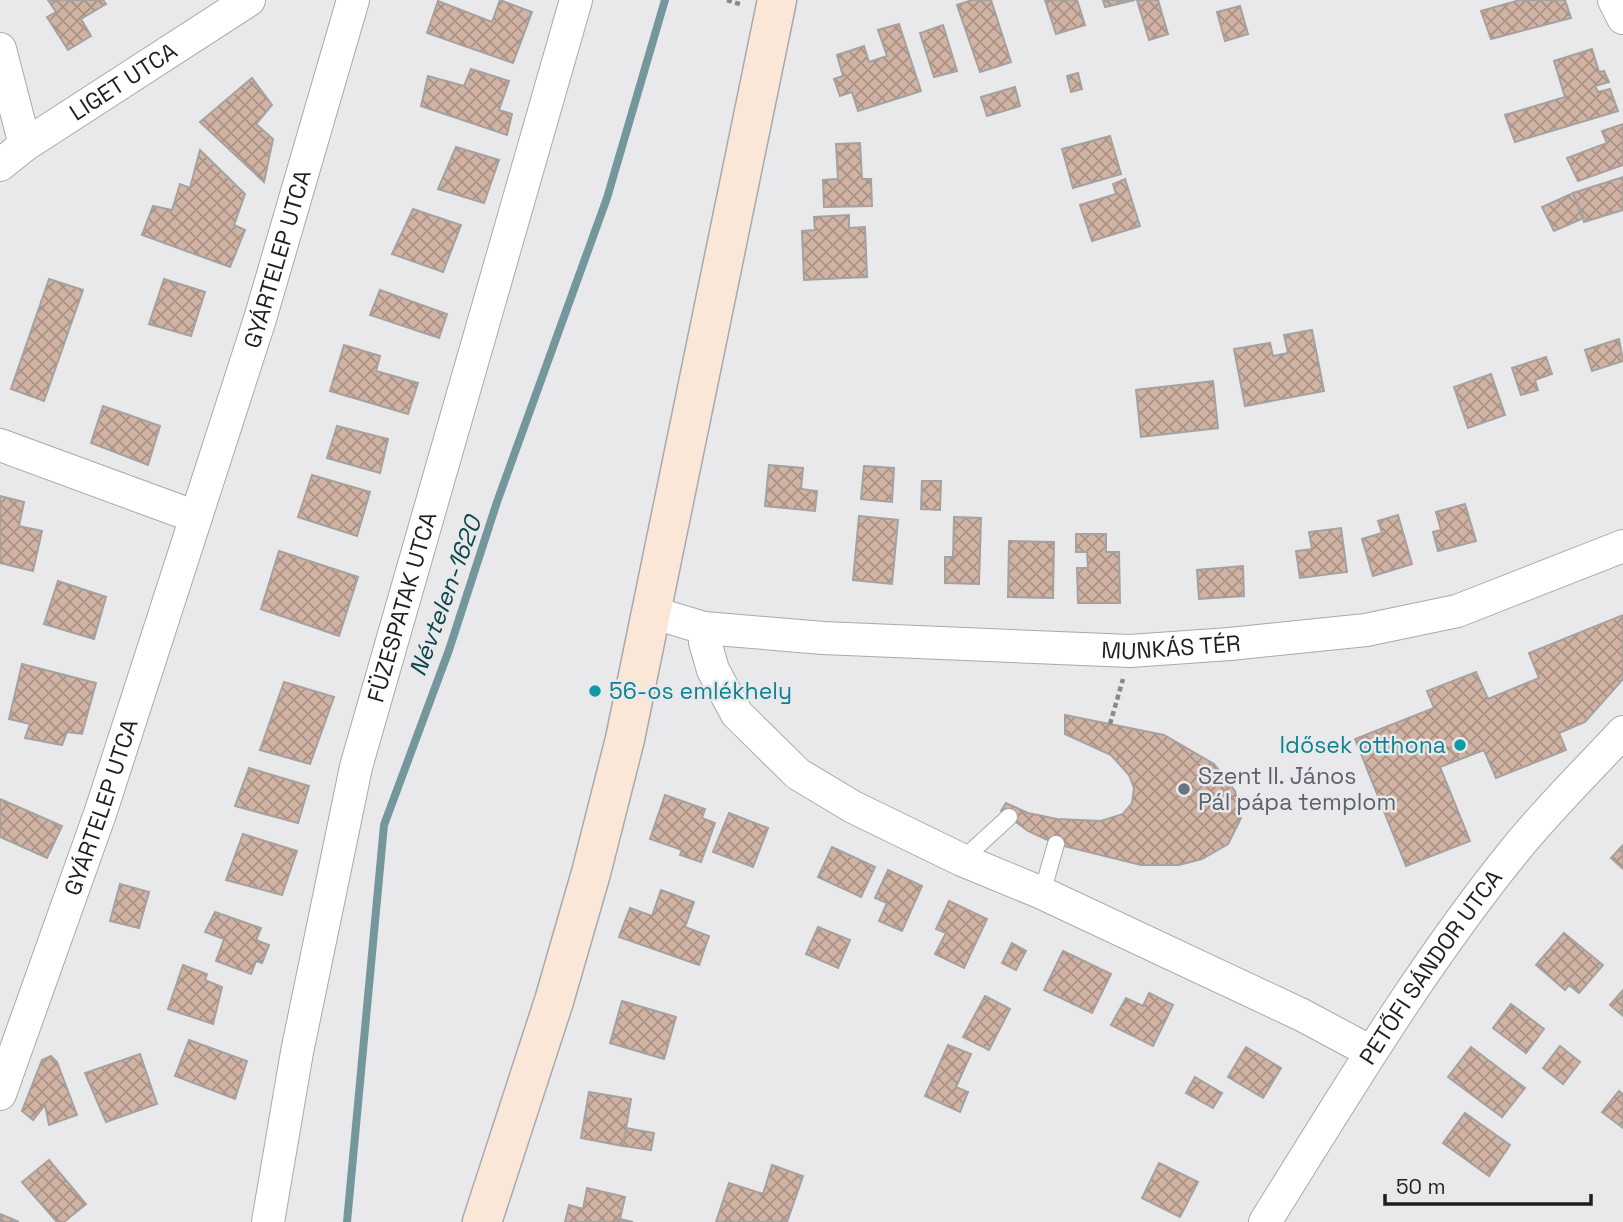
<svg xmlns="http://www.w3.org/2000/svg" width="1623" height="1222" font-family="'Space Grotesk',sans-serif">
<defs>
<pattern id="building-cross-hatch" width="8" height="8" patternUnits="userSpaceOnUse" patternTransform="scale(1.75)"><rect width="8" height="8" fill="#d1b3a4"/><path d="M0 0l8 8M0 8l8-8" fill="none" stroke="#a99185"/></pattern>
</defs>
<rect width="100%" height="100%" fill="#e9e9ec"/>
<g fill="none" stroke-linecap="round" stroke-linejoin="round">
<!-- stream -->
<path stroke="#73979d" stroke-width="8" d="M347 1222 384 825 449 650 497 502 607 198 665 0"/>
</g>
<!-- building -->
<path fill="url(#building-cross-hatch)" stroke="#a5a19f" stroke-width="2" d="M48 0H103L106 4 81 19 91 36 68 50 47 17 56 12Z
M500 0 532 12 513 63 427 33 438 1 492 22Z
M972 0H991L1011 62 980 72 957 5Z
M1045 0H1077L1085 25 1056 34Z
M1103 0H1135L1105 7Z
M1137 0H1158L1168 34 1149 40Z
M1520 0H1565L1571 18 1491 39 1481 11Z
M1240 6 1248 34 1225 41 1217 12Z
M899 24 921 91 858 111 852 92 840 96 834 79 843 76 837 55 864 46 869 62 887 56 878 30Z
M943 25 957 71 934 77 920 33Z
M1592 49 1599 72 1604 71 1609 82 1595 86 1598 92 1610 89 1618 111 1515 142 1505 115 1565 97 1554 61Z
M471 69 509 81 499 110 512 114 507 135 421 106 428 76 464 86Z
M1078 73 1082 89 1071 92 1067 76Z
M252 78 272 105 256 124 273 139 264 182 200 122Z
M1015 87 1020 106 987 116 981 97Z
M1623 124V165L1578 181 1567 158 1607 143 1602 131Z
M1110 136 1121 174 1073 188 1062 149Z
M860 143 862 179H871L872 206 824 207 823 180 838 179 836 144Z
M456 147 499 160 484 203 438 189Z
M200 150 245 194 234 225 245 230 230 267 142 235 153 206 172 210 180 184 190 188Z
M1623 177V210L1584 222 1573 193Z
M1125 179 1140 226 1092 241 1080 205 1116 194 1113 184Z
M1573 193 1584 218 1554 231 1542 207Z
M413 209 461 225 443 272 392 254Z
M849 215V228L865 227 867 277 804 280 802 231 815 230 814 217Z
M49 279 83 290 44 401 11 389Z
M164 279 205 292 191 336 149 324Z
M380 290 447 314 439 338 370 315Z
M1312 330 1324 391 1245 406 1234 349 1270 343 1273 356 1288 353 1284 335Z
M1619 339 1623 361 1592 371 1585 350Z
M344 345 380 356 376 371 418 383 408 414 330 391Z
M1546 357 1552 374 1535 380 1538 390 1521 395 1512 368Z
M1491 374 1505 415 1468 428 1454 387Z
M1213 381 1218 428 1141 437 1136 390Z
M103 406 160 426 148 465 91 443Z
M337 426 388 439 380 473 327 458Z
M769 465 803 468 801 489 817 491 815 511 765 506Z
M864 466 894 468 892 502 861 499Z
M312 475 370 492 357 536 298 517Z
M922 481H941L940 510 921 509Z
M0 496 24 502 19 526 42 531 33 571 0 563Z
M1465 504 1476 541 1438 551 1433 532 1441 530 1436 512Z
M1398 515 1412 564 1373 576 1362 539 1382 533 1378 521Z
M859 516 898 520 892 584 853 580Z
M954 517 981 518 979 584 945 583V557H953Z
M1341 528 1347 572 1300 578 1296 551 1312 549 1309 532Z
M1076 534H1106V552H1119L1120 603H1078L1077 568H1088L1087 552H1076Z
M1009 541 1054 542 1053 598 1008 597Z
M279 551 358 577 339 636 261 609Z
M1243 566 1244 596 1199 599 1197 570Z
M58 581 106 597 94 639 44 624Z
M1623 615V679L1585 722 1559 733 1566 750 1496 778 1484 750 1440 767 1470 841 1406 866 1355 739 1434 708 1427 691 1476 672 1488 699 1539 678 1529 653Z
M22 664 96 683 82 734 67 732 62 745 25 738 30 724 9 719Z
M284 682 334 697 310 764 260 750Z
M1065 715 1164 735 1214 764 1235 791 1241 818 1228 844 1202 859 1179 865H1141L1056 844 1028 831 1001 811 1006 803 1028 813 1057 819 1101 821 1123 814 1132 803 1134 788 1129 775 1111 755 1065 734Z
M249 768 309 786 298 823 235 806Z
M665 795 705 809 702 818 715 823 701 862 680 855 682 850 650 839Z
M0 799 62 826 47 858 0 837Z
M729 813 768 828 753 867 713 852Z
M243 834 297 851 282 895 226 880Z
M1623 845V869L1611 858Z
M832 847 875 867 861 897 818 877Z
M888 870 922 886 902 931 879 921 887 903 875 898Z
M120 884 149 892 139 928 110 921Z
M661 890 694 902 685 927 709 936 699 965 619 937 630 908 652 916Z
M949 901 987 919 964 968 935 954 946 933 936 929Z
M215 912 261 928 256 940 269 945 262 963 256 961 251 974 216 961 224 939 205 932Z
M818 927 850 940 838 968 806 954Z
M1564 933 1603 965 1579 993 1569 985 1565 990 1536 965Z
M1012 943 1026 951 1016 970 1002 963Z
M1063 951 1111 974 1092 1013 1044 990Z
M183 965 207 974 205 980 222 987 213 1024 168 1009Z
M1623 990V1016L1610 1005Z
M1149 993 1173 1005 1153 1046 1111 1025 1126 998 1143 1006Z
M985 996 1010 1009 989 1050 963 1037Z
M622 1001 676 1017 664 1059 610 1043Z
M1511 1004 1544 1029 1526 1053 1493 1028Z
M189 1040 247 1061 235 1099 175 1076Z
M948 1045 971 1054 956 1087 968 1092 960 1112 925 1096Z
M1560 1046 1580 1062 1563 1084 1543 1068Z
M1246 1047 1281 1068 1263 1098 1228 1077Z
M1471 1047 1525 1088 1502 1117 1448 1077Z
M140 1054 157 1104 106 1122 85 1073Z
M51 1056 57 1062 77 1115 49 1125 45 1105 33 1120 22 1111 42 1060Z
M1195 1077 1222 1093 1213 1108 1186 1093Z
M1619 1091 1623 1094V1128L1602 1112Z
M589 1092 631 1099 623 1146 581 1138Z
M1465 1113 1510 1145 1489 1176 1443 1143Z
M626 1128 654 1133 651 1150 623 1146Z
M49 1160 86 1204 64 1222H57L22 1182Z
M1159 1163 1198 1182 1180 1217 1142 1198Z
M772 1165 803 1176 787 1222H716L729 1183 763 1194Z
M587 1188 625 1197 620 1219 633 1222H565L569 1205 583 1209Z
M0 1214 19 1222H0Z"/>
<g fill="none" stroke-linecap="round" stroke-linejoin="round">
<defs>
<path id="lane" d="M962 860 1009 817
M1042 893 1056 844"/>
<g id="street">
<path d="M1614 0 1623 18"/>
<path d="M0 49 25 145"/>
<path id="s1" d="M0 165 25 145 249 0"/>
<path d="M0 445 196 517"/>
<path id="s2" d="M651 612 704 628 823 638 1130 651 1230 644 1366 630 1457 611 1623 546"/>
<path d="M704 628 705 642 713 670 737 714 798 774 853 807 962 860 1042 893 1302 1015 1371 1052"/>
<path id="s3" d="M0 1094 101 811 260 319 353 0"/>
<path id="s4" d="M268 1222 297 1052 356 767 576 0"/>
<path id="s5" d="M1265 1222C1344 1096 1421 966 1515 850 1548 809 1587 771 1623 732"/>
</g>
<path id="secondary" d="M482 1222 554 1001 591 873 625 739 777 0"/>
</defs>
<!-- lane casing -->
<use href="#lane" stroke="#a9a8ac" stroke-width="18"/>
<!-- street casing -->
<use href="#street" stroke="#a9a8ac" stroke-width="34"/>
<!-- secondary casing -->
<use href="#secondary" stroke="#a9a8ac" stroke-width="41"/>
<!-- path -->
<path stroke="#88888a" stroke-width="4.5" stroke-dasharray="5 3.5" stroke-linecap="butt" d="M727 0 743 5
M1110 724 1123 679"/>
<!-- lane -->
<use href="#lane" stroke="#fff" stroke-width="16"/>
<!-- street -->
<use href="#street" stroke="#fff" stroke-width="32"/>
<!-- secondary -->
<use href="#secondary" stroke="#fbe7d8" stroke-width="38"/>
</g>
<!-- markers -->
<g fill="#0f9aa8" stroke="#e9e9ec" stroke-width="2.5">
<circle cx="595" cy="691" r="7"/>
<circle cx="1460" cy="745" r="7"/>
</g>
<circle fill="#6b7280" stroke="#e9e9ec" stroke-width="2.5" cx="1184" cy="789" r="7"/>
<g text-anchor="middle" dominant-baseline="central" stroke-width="5" stroke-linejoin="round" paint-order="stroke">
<!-- street labels -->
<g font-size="23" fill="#1f1e20" stroke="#e9e9ec">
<text stroke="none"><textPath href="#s1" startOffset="149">LIGET UTCA</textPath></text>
<text stroke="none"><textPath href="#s3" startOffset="880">GYÁRTELEP UTCA</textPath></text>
<text stroke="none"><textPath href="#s4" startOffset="630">FÜZESPATAK UTCA</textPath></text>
<text stroke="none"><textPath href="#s2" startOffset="523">MUNKÁS TÉR</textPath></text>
<text stroke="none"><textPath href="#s3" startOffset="304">GYÁRTELEP UTCA</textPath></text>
<text stroke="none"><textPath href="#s5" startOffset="304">PETŐFI SÁNDOR UTCA</textPath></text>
</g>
<!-- culture labels -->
<g font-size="23" fill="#0d838f" stroke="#e9e9ec" text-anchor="start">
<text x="609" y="691">56-os emlékhely</text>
<text x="1446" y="745" text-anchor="end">Idősek otthona</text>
</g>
<!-- worship labels -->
<g font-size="23" fill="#5b616d" stroke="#e9e9ec" text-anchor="start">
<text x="1198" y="776">Szent II. János<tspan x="1198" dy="26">Pál pápa templom</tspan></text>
</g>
<!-- water labels -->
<g font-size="24" font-style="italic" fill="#0c464d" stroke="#e9e9ec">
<text transform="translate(445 596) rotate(-70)">Névtelen-1620</text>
</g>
</g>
<!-- scale -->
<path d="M1385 1194v10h206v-10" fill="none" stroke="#1f1e20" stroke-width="3.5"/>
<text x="1396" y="1194" font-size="21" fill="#1f1e20" stroke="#e9e9ec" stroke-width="5" paint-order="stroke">50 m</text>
</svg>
